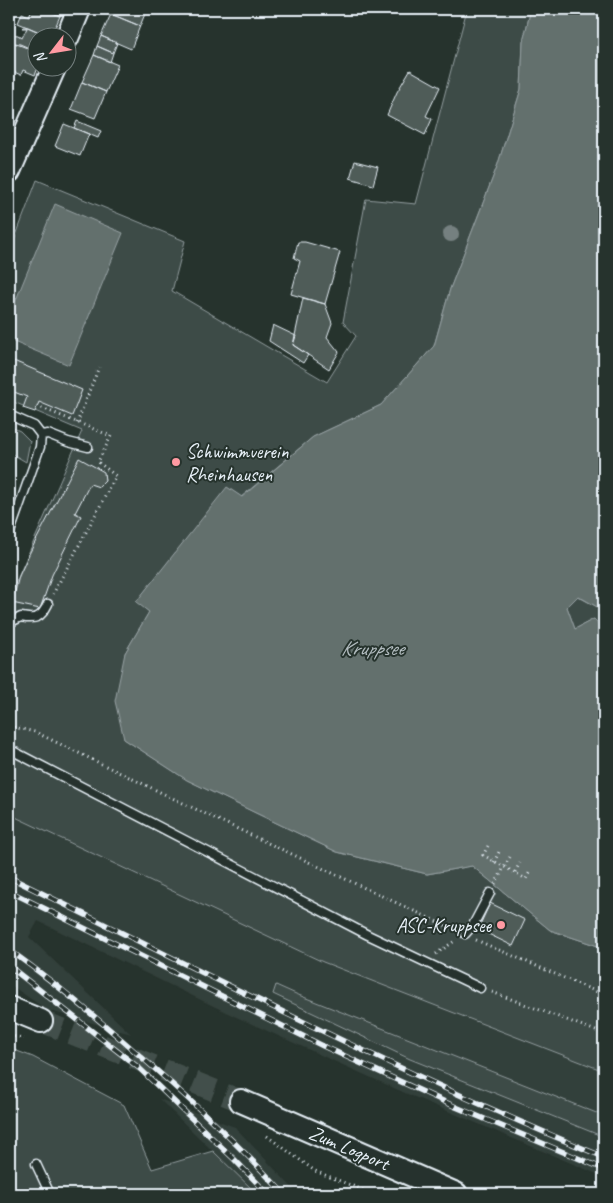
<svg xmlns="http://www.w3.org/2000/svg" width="613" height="1203" font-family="Caveat,sans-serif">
<rect width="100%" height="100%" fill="#26332d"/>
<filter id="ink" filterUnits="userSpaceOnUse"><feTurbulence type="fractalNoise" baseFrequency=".02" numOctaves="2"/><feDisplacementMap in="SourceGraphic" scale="10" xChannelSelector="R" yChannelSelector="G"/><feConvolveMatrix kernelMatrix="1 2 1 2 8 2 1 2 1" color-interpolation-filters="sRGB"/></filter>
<g filter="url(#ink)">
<!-- built -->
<path fill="#333f3a" d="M9 814 323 962 604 1071V1116L296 994 277 985 273 993 410 1059 604 1137V1177L405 1093 234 1016 38 921 29 937 131 1034 47 1010 9 984Z
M159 1099 235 1127 298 1194H257Z"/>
<!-- green -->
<path fill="#3e4b47" stroke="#939ea0" d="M467 9H531L523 42 521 89 498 164 450 289 434 346 381 405 313 437 241 497 228 488 137 601 149 612 125 653 124 739 187 780 337 852 427 874 472 866 550 930 604 948V1071L323 962 9 814V598L82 431 9 400V254L37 180 185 241 172 291 327 382 356 336 343 322 366 199 416 204Z
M9 426 20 431 30 441 26 462 9 452Z
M604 586V645H602L601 627 594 619 575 629 567 607 577 596 601 609Z
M276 985 296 994 604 1116V1137L410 1059 273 994Z
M9 1048 33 1057 124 1105 152 1169 213 1151 257 1194H9Z"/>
<!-- water -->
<path fill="#636f6d" stroke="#98a3a5" d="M531 9H604V586L601 609 578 596 567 607 575 629 594 619 601 627 602 645H604V948L550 930 472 866 427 874 337 852 187 780 124 739 115 701 125 653 149 612 136 602 227 487 242 497 313 437 381 405 434 346 450 289 498 164 521 89 523 42Z
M55 204 123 233 69 365 9 340V317Z"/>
<!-- building -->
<path fill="#505c59" stroke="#e8f1f8" d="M32 9H44L60 16 51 37 18 23 22 13 29 16Z
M44 9H63L60 16Z
M113 9H147L140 26 111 14Z
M111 14 140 26 131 49 101 36Z
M23 27H28L51 37 38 38V52L20 44 9 42V34L18 35 22 38 27 28H22Z
M101 36 117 43 113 53 97 46Z
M14 43 38 52V68L35 75 23 70 21 75 9 70V53L10 54Z
M97 46 113 53 110 62 94 55Z
M94 55 118 65 106 92 82 82Z
M410 70 440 87 426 116 432 119 425 135 387 115 397 92Z
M82 82 106 92 95 118 71 109Z
M9 91 16 94 9 114Z
M77 121 101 131 98 138 74 128Z
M64 124 89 134 80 156 55 146Z
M355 161 378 167 373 185 350 178Z
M298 242H305L340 252 325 304 291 294 300 261 294 258Z
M303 298 325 304 332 323 327 337 339 352 329 369 293 345Z
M273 325 296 336 293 345 308 355 303 363 269 341Z
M9 359 82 390 72 416 39 402 35 412 23 408 27 397 9 390Z
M79 458 104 472 105 481 99 487 90 484 75 513 81 516 52 575 40 609 12 603 19 576 30 552Z
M490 903 525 920 513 946 478 929Z"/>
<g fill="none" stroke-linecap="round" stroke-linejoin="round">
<!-- secondary-tunnel -->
<path stroke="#43504b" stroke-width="22" stroke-dasharray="22 11" stroke-linecap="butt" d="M41 1021 241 1101"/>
<defs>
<path id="lane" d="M9 415 34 426 41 435 40 447 9 535
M41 435 48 434 68 442 88 447
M9 623 21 617C36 620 41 618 48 604
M9 749 368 935 480 988
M465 934 473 925 490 893
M36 1164 50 1194"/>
<path id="secondary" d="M67 38 79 9
M9 171 54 68
M9 1008 41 1021
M241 1101 456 1194"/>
</defs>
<!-- lane casing -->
<use href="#lane" stroke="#e8f1f8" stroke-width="11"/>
<!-- secondary casing -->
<use href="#secondary" stroke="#e8f1f8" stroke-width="26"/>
<!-- path -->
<path stroke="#e8f1f8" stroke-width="3" stroke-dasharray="1 4" stroke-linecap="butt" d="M37 406 111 436 98 462 116 476 53 594
M77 423 99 367
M9 726 35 732 212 817 455 930
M488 846 483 855 526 879 531 870
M494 862 499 852
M515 872 520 863
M495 884 510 857
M476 940 604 995
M436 954 456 940
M492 992 604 1034
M9 1036 24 1038
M267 1136 315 1171 373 1194"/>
<!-- lane -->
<use href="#lane" stroke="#26332d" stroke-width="8"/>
<!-- secondary -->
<use href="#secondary" stroke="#26332d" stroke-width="22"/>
<defs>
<path id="rail" d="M9 877C206 974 401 1074 604 1157
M9 891 323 1046 456 1107 604 1169
M9 950C55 982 97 1018 139 1055 190 1099 239 1145 284 1194
M9 966 139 1068 234 1159 268 1194"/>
</defs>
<!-- rail casing -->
<use href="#rail" stroke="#e8f1f8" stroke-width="5.5"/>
<!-- rail -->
<use href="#rail" stroke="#26332d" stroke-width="4" stroke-dasharray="11" stroke-linecap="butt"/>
</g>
<!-- trees -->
<circle fill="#758080" cx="451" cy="234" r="8"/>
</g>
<!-- markers -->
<g fill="#ff9aa2" stroke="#26332d" stroke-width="2">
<circle cx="176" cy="462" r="5"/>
<circle cx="501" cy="925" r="5"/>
</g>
<g text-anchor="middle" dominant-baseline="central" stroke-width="4" stroke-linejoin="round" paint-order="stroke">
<!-- poi labels -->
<g font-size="20" fill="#e8f1f8" stroke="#26332d" text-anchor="start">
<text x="186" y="451">Schwimmverein<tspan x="186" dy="23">Rheinhausen</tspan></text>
<text x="491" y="925" text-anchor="end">ASC-Kruppsee</text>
</g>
<!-- street labels -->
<g font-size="20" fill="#e8f1f8" stroke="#26332d">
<text transform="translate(349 1148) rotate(23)">Zum Logport</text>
</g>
<!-- water labels -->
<g font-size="21" font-style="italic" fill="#b3bdc0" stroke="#26332d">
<text x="372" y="648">Kruppsee</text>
</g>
</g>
<!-- margin -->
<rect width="613" height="1203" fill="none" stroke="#26332d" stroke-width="30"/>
<rect x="15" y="15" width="583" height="1173" fill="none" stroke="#e8f1f8" stroke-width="2" filter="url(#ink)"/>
<!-- north arrow -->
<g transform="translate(52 52) rotate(239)"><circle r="24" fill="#26332d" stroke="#747f7e"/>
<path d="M0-4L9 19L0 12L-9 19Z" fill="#ff9aa2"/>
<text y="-8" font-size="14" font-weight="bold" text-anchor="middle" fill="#e8f1f8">N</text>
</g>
</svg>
